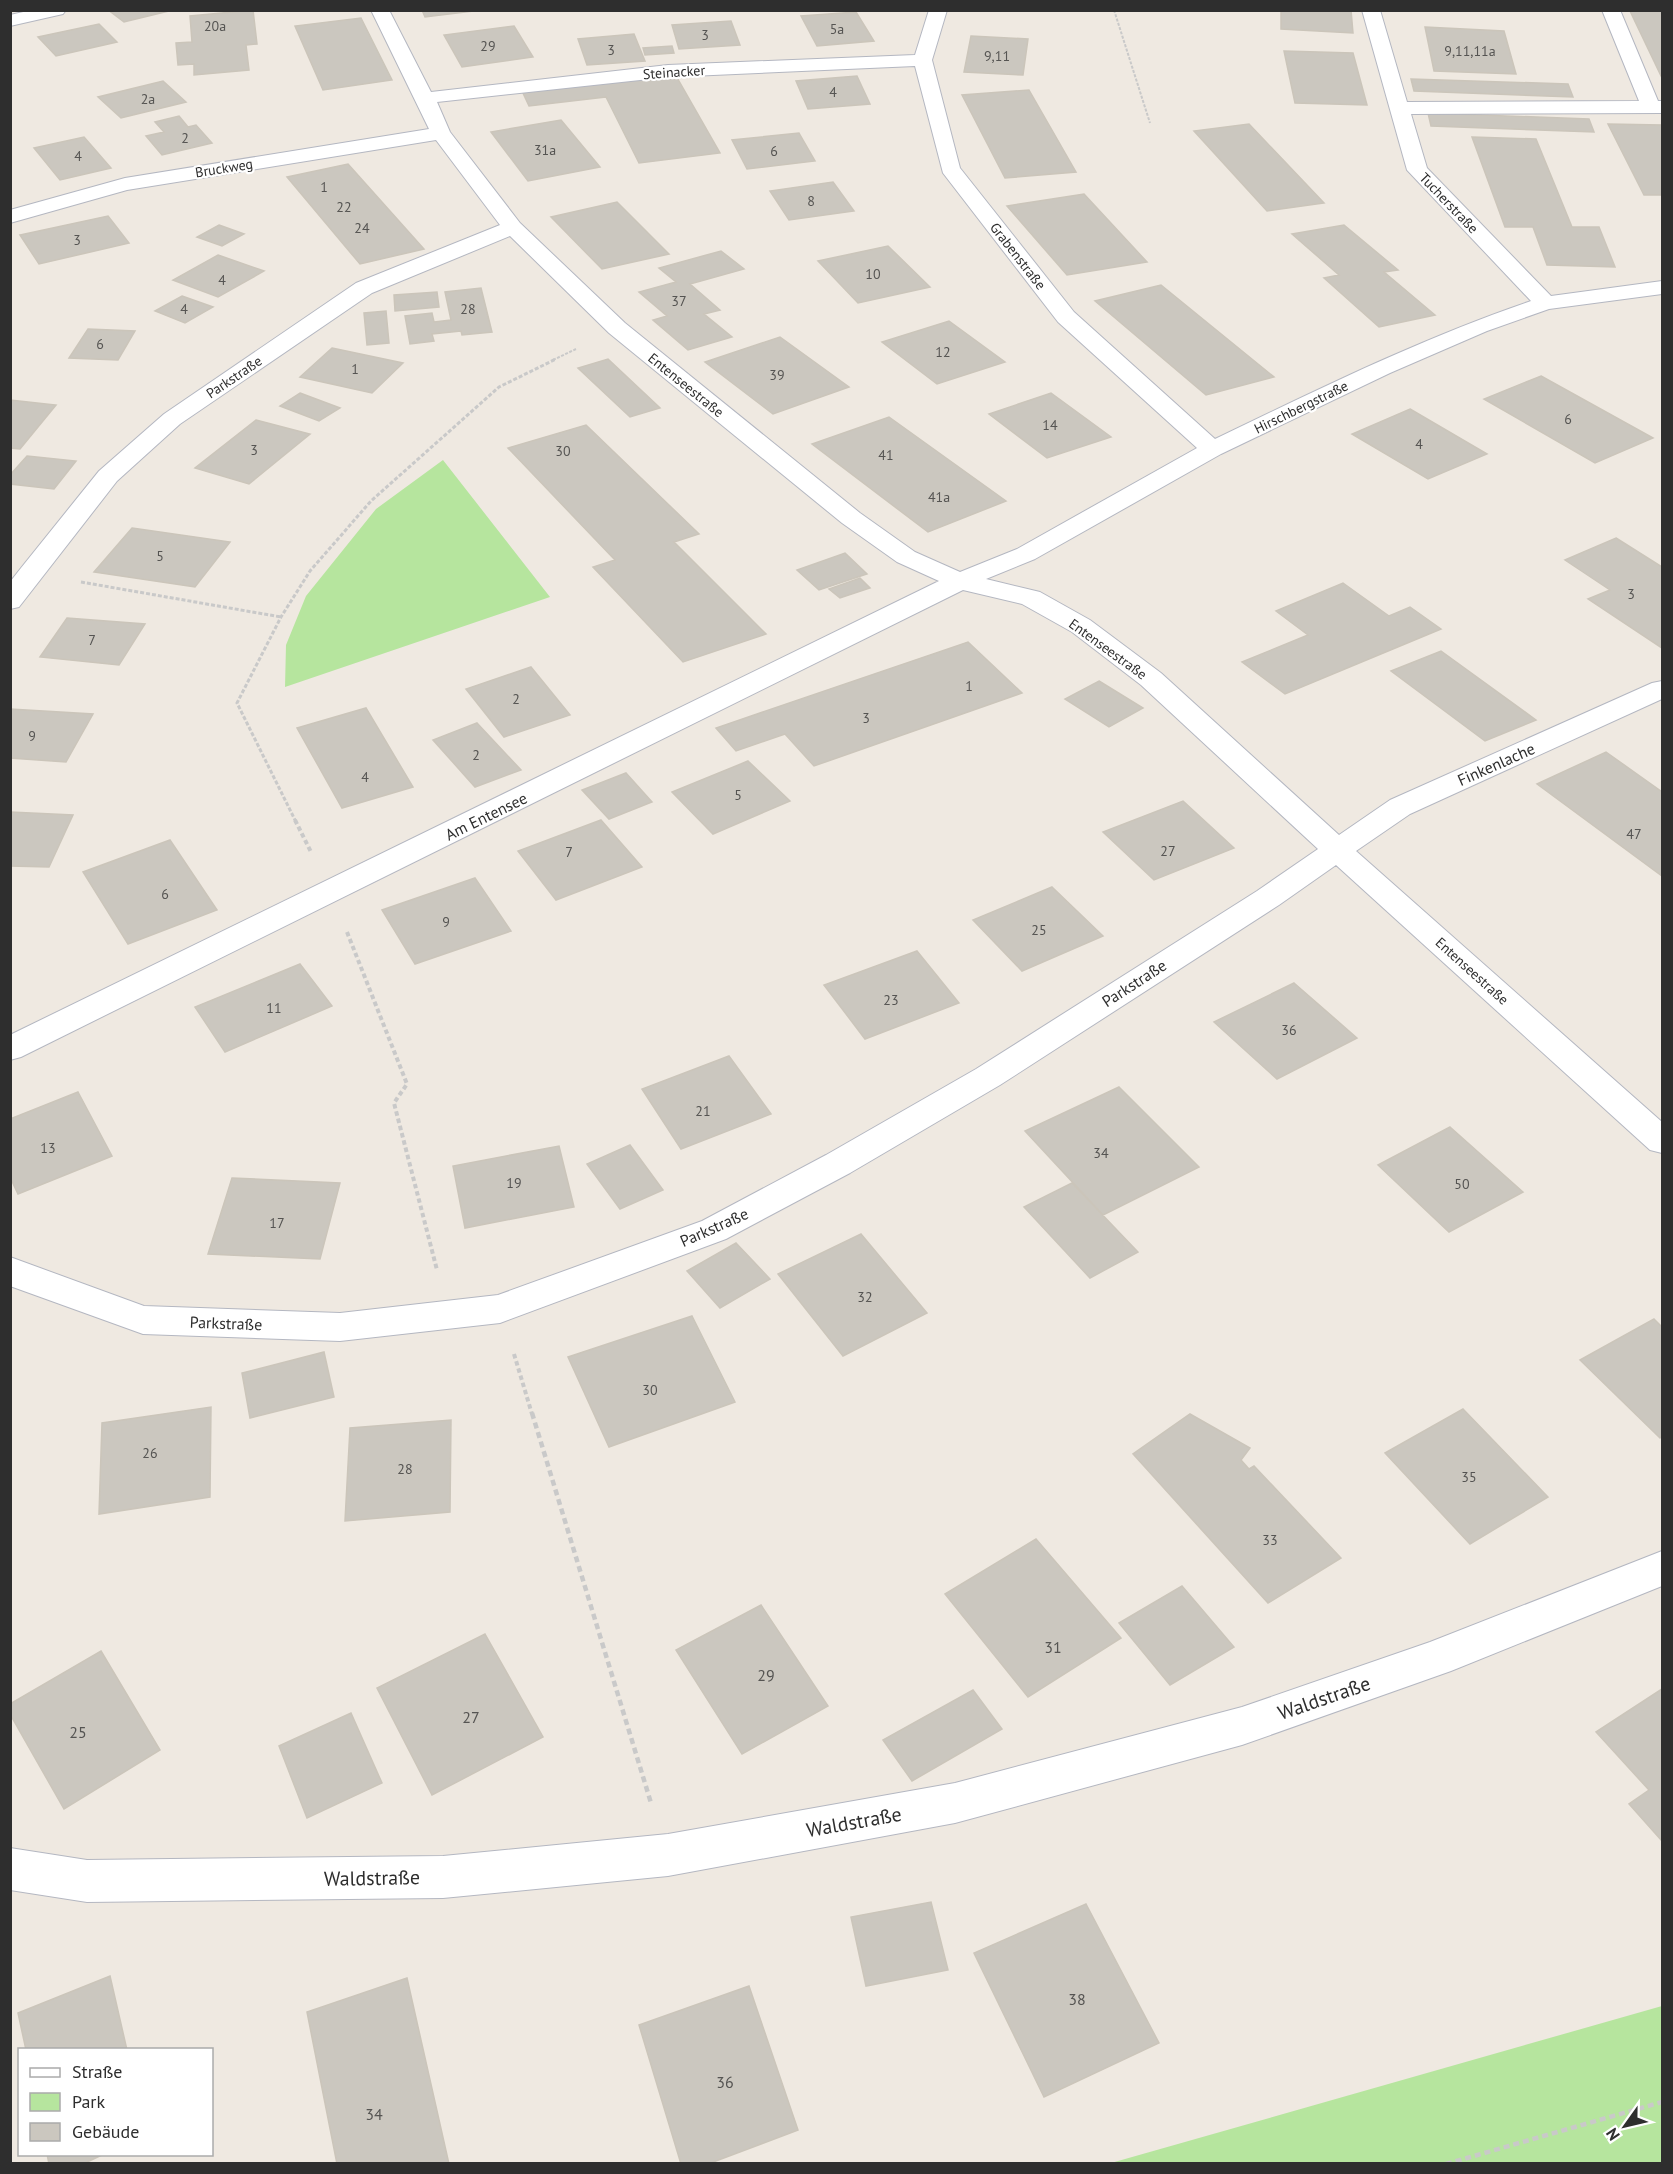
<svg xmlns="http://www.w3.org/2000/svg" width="1673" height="2174" font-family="'PT Sans',sans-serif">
<rect width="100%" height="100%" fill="#efe9e1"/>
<!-- green -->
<path fill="#b6e59e" d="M443 460 550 597 285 687 286 645 306 596 376 509Z
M1662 2006V2163H1111Z"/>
<!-- building -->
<path fill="#cbc7bf" stroke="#cbc5ba" stroke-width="1.5" d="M119 10H173L124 22 111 12Z
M253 10 257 44 246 45 249 70 194 75V64L178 65 176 43 192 42 190 16Z
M422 10H473L474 11 425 17Z
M1281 10H1351L1353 33 1281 29Z
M1662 10V78L1630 11Z
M856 12 874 41 817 46 801 16Z
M361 18 392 80 323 90 295 26Z
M731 21 740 45 679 49 672 25Z
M99 24 117 42 56 56 38 37Z
M514 26 533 57 462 67 444 35Z
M1425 27 1504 31 1516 74 1434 71Z
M634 34 645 61 587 65 578 39Z
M971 36 1028 39 1023 75 964 72Z
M672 46 674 53 645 55 643 48Z
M1284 51 1353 53 1367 105 1295 103Z
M675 74 720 153 639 163 606 97 529 106 522 91Z
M857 76 870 104 808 109 796 81Z
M1411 79 1568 84 1573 97 1414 91Z
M163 81 186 102 121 118 98 97Z
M1029 90 1076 172 1005 178 962 95Z
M1428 113 1589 119 1594 132 1431 126Z
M179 116 188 127 196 125 212 143 162 155 146 136 164 132 155 122Z
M561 120 600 167 528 181 491 132Z
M1249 124 1324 203 1267 211 1194 131Z
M1608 124 1662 125V195H1644Z
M799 133 815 161 747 169 732 140Z
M84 137 111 168 60 180 34 148Z
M1472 137 1536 139 1572 227H1599L1615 267 1547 265 1533 227H1505Z
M348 164 424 249 360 264 287 177Z
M833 182 854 211 789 220 770 191Z
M1084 194 1147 262 1067 275 1007 206Z
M617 202 669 254 602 269 551 217Z
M108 216 129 243 39 264 20 235Z
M219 225 244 234 222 246 197 237Z
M1344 225 1398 270 1384 272 1435 315 1379 327 1324 278 1339 275 1292 234Z
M888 246 930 287 858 303 818 261Z
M721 251 744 269 690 284 720 310 704 314 732 337 688 350 653 320 667 316 639 292 676 282 659 268Z
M218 255 264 271 218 297 173 280Z
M1161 285 1274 377 1206 395 1095 301Z
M481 288 492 332 462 335 461 331 432 334 434 341 410 344 405 316 432 313 434 322 451 320 445 292Z
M437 292 439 307 395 311 394 295Z
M182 296 213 307 185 323 155 311Z
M386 311 389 343 367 345 364 313Z
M949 321 1005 362 937 384 882 342Z
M88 329 135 331 118 360 69 358Z
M780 337 849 387 773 414 705 362Z
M332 348 403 363 372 393 300 377Z
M608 359 660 408 630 417 578 368Z
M1541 376 1653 438 1595 463 1484 399Z
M300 393 340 408 319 421 280 406Z
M1051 393 1111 437 1047 458 989 414Z
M10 400 56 405 20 449 10 448Z
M1410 409 1487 454 1428 479 1352 434Z
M889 417 1006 501 928 532 812 444Z
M256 420 310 434 249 484 195 468Z
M586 425 699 534 674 542 766 634 683 662 593 567 615 560 508 448Z
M27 456 76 461 54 489 10 484V475Z
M132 528 230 542 195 587 94 572Z
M1616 538 1662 567V648L1588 599 1610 590 1565 560Z
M845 553 867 574 819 590 797 570Z
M860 578 870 588 840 598 829 589Z
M1343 583 1389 616 1410 607 1441 629 1285 694 1242 662 1308 635 1276 611Z
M67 618 145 624 119 665 40 657Z
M968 642 1022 693 814 766 785 734 736 751 716 728Z
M1441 651 1536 720 1485 741 1391 671Z
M531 667 570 715 504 737 466 689Z
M1099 681 1143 708 1109 727 1065 699Z
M366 708 413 787 342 808 297 728Z
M10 709 93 714 66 762 10 758Z
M477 723 521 770 475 787 433 740Z
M1606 752 1662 792V876L1537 784Z
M748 761 790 801 713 834 672 792Z
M626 773 652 802 609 819 582 790Z
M1183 801 1234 848 1154 880 1103 832Z
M10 812 73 815 49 867 10 866Z
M601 820 642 867 556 900 518 851Z
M170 840 217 910 128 944 83 872Z
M475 878 511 931 415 964 382 910Z
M1052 887 1103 936 1022 971 973 920Z
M917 951 959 1003 865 1039 824 985Z
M300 964 332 1006 225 1052 195 1007Z
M1294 983 1357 1038 1277 1079 1214 1022Z
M729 1056 771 1114 681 1149 642 1089Z
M1119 1087 1199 1167 1103 1215 1025 1131Z
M78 1092 112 1156 18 1194 10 1177V1119Z
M1450 1127 1523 1192 1449 1232 1378 1165Z
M630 1145 663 1190 620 1209 587 1164Z
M559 1146 574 1207 465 1228 453 1166Z
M232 1178 340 1183 320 1259 208 1254Z
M1072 1183 1138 1252 1090 1278 1024 1207Z
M861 1234 927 1313 843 1356 778 1274Z
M736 1243 770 1279 720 1308 687 1271Z
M692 1316 735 1402 609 1447 568 1357Z
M1654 1319 1662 1327V1436L1660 1438 1580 1360Z
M324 1352 334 1397 250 1418 242 1373Z
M211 1407 210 1497 99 1514 102 1423Z
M1463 1409 1548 1497 1470 1544 1385 1453Z
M1190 1414 1250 1448 1241 1460 1249 1469 1254 1466 1341 1558 1268 1603 1133 1454Z
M451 1420 450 1512 345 1521 350 1428Z
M1036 1539 1121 1638 1028 1697 945 1594Z
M1182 1586 1234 1647 1170 1685 1119 1623Z
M761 1605 828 1706 742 1754 676 1650Z
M485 1634 543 1737 432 1795 377 1688Z
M101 1651 160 1750 64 1809 10 1714V1704Z
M1662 1689V1841L1629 1804 1649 1790 1596 1732Z
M973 1690 1002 1729 912 1781 883 1740Z
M351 1713 382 1783 307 1818 279 1746Z
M931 1902 948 1970 866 1986 851 1917Z
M1086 1904 1159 2043 1044 2097 974 1953Z
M110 1976 127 2050H26L18 2013Z
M407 1978 449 2164H337L307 2012Z
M749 1986 798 2130 708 2164H681L639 2025Z
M47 2154H104L83 2164H49Z"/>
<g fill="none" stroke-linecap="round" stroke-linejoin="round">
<defs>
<path id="minor" d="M32 10H66L63 14 10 26V15Z
M371 10H389L431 92 668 65 915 55 929 10H947L932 60 960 168 1074 312 1215 439C1319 389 1422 338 1531 301L1407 170 1362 10H1380L1407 102 1639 101 1602 10H1620L1658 101H1662V113L1411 114 1427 168 1551 296 1662 281V294L1549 309 1487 331 1390 373 1221 454 1035 559 986 579 1040 592 1090 620 1161 673 1339 835 1390 800 1652 683 1662 681V699L1410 814 1356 851 1662 1122V1153L1650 1150 1336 865 1279 905 1000 1085 850 1173 726 1239 500 1323 340 1341 143 1334 10 1286V1257L144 1306 340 1313 498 1295 702 1221 826 1155 976 1069 1257 891 1318 849 1141 685 1072 632 1022 604 963 590 21 1057 10 1060V1035L939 581 897 562 842 523 609 333 510 236 372 293 180 424 117 481 19 607 10 609V582L21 568 99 471 164 414 356 283 500 225 436 140 127 190 10 223V210L125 178 429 129ZM915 66 943 173 1058 322 1197 448 1017 549 960 572 915 552 860 513 625 323 520 223 450 132 437 102 668 77Z
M1662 1551V1586L1451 1671 1242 1745 955 1823 668 1876 443 1898 87 1902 10 1890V1848L87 1860 443 1856 668 1834 955 1783 1242 1707 1430 1642Z"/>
</defs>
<!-- minor casing -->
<use href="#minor" stroke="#b4b7c1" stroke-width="2"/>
<!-- path-far3 -->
<path stroke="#c9c9c9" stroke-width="2" stroke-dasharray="3 1.5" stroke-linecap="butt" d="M1114 10 1150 123
M553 360 576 349"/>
<!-- path-far2 -->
<path stroke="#c9c9c9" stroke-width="3" stroke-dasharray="4 2" stroke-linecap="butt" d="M81 582 281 617
M296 822 237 703 281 617 310 571 371 501 499 387 556 359"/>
<!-- path-far1 -->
<path stroke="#c9c9c9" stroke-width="4" stroke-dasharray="4.5 3" stroke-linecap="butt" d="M295 820 311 852
M347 932 407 1084 394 1103 437 1270
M514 1354 532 1414"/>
<!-- path -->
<path stroke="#c9c9c9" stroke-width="4.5" stroke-dasharray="6 4" stroke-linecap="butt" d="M532 1413 651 1803
M1446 2164 1662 2102"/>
<!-- minor -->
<use href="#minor" fill="#fff" fill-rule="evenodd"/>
</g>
<g text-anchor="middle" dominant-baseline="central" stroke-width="4.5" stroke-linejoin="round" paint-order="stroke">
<!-- number labels -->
<g font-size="14" fill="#555452">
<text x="215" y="26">20a</text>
<text x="837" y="29">5a</text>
<text x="705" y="35">3</text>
<text x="488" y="46">29</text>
<text x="611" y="50">3</text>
<text x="1470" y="51">9,11,11a</text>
<text x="997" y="56">9,11</text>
<text x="833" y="92">4</text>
<text x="148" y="99">2a</text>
<text x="185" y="138">2</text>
<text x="545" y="150">31a</text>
<text x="774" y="151">6</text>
<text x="78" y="156">4</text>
<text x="324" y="187">1</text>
<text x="811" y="201">8</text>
<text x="344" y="207">22</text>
<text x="362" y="228">24</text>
<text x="77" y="240">3</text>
<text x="873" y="274">10</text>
<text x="222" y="280">4</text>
<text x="679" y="301">37</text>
<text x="184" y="309">4</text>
<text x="468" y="309">28</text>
<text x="100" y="344">6</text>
<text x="943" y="352">12</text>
<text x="355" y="369">1</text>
<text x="777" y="375">39</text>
<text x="1568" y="419">6</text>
<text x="1050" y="425">14</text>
<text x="1419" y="444">4</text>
<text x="254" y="450">3</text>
<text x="563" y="451">30</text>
<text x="886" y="455">41</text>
<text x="939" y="497">41a</text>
<text x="160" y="556">5</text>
<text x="1631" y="594">3</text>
<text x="92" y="640">7</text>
<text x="969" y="686">1</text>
<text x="516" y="699">2</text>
<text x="866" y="718">3</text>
<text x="32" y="736">9</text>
<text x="476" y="755">2</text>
<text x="365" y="777">4</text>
<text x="738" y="795">5</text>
<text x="1634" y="834">47</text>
<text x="1168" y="851">27</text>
<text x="569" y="852">7</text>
<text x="165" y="894">6</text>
<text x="446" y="922">9</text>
<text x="1039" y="930">25</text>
<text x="891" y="1000">23</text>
<text x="274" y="1008">11</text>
<text x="1289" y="1030">36</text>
<text x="703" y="1111">21</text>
<text x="48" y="1148">13</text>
<text x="1101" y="1153">34</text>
<text x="514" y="1183">19</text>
<text x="1462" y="1184">50</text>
<text x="277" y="1223">17</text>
<text x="865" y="1297">32</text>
<text x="650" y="1390">30</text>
<text x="150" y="1453">26</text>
<text x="405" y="1469">28</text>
<text x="1469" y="1477">35</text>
<text x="1270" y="1540">33</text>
</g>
<!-- far-street labels -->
<g font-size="14" fill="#2e2e2e" stroke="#fff">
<text transform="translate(674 72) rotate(-4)">Steinacker</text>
<text transform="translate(224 168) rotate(-9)">Bruckweg</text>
<text transform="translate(1449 203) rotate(46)">Tucherstraße</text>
<text transform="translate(1018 256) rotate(52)">Grabenstraße</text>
<text transform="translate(234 377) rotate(-34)">Parkstraße</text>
<text transform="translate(686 385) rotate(39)">Entenseestraße</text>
<text transform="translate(1301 407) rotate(-26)">Hirschbergstraße</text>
<text transform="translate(1108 649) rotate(36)">Entenseestraße</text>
<text transform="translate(1472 971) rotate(42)">Entenseestraße</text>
</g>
<!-- street labels -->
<g font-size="16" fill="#2e2e2e" stroke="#fff">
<text transform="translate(1496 764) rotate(-24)">Finkenlache</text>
<text transform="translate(486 816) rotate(-26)">Am Entensee</text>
<text transform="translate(1134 983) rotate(-33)">Parkstraße</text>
<text transform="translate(714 1227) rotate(-24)">Parkstraße</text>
<text transform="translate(226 1323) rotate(2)">Parkstraße</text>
</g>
<!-- near-number labels -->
<g font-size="16" fill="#555452">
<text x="1053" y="1647">31</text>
<text x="766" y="1675">29</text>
<text x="471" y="1717">27</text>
<text x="78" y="1732">25</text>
<text x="1077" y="1999">38</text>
<text x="725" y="2082">36</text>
<text x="374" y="2114">34</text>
</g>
<!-- near-street labels -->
<g font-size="20" fill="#2e2e2e" stroke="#fff">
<text transform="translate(1324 1698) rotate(-19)">Waldstraße</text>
<text transform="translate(854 1822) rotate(-10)">Waldstraße</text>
<text transform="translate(372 1878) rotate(-1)">Waldstraße</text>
</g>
</g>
<!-- border -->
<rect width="1673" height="2174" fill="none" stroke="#2e2e2e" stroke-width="24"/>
<!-- legend -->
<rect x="18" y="2048" width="195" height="108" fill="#ffffff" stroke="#ababab" stroke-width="1.5"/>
<rect x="30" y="2068" width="30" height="9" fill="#ffffff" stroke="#ababab" stroke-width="1.5"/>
<text x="72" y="2078" font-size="18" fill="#2e2e2e">Straße</text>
<rect x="30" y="2093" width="30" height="18" fill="#b6e59e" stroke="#ababab" stroke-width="1.5"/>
<text x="72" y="2108" font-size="18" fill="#2e2e2e">Park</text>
<rect x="30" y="2123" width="30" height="18" fill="#cbc7bf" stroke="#ababab" stroke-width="1.5"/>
<text x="72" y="2138" font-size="18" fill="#2e2e2e">Gebäude</text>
<!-- north arrow -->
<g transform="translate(1625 2126) rotate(236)" stroke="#ffffff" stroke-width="4.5" paint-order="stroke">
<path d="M0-4.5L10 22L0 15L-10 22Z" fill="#2e2e2e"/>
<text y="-9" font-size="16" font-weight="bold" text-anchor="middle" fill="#2e2e2e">N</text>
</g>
</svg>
